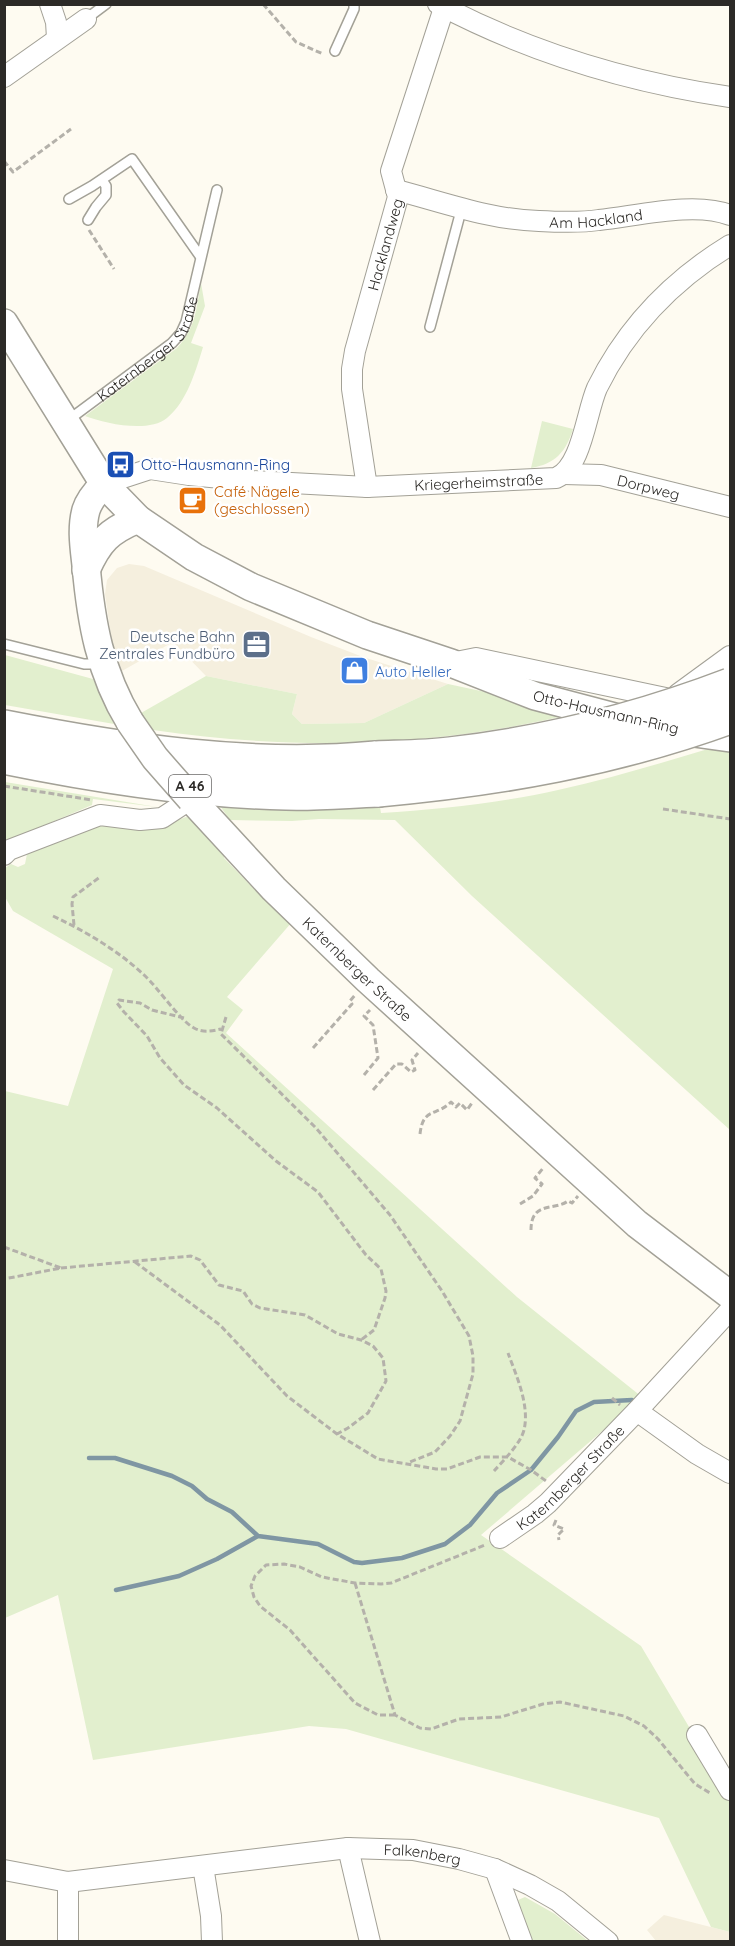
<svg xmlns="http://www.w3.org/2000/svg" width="735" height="1946" font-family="Quicksand,sans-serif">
<rect width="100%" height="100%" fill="#fefbf1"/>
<!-- built -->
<path fill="#f5efde" d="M129 564 144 566 311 637 363 657 448 684 364 723 302 724 292 714 297 694 206 676 173 642 122 671 112 643 105 594 107 580 117 568Z
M664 1915 730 1932V1941H656L647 1930Z"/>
<!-- green -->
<path fill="#e2efce" d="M201 283 205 306 191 343 203 347C196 370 187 402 167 418 149 433 106 424 85 416L177 348C196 328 196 309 201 283Z
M542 421 573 429C566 452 555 464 531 468Z
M5 655 93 679 114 724 5 705Z
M206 676 297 694 292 714 302 724 364 723 448 684 579 712C440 748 295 751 153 730L141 713Z
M718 746 730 747V1130L472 896 395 820 319 819 292 821 230 820 220 806 295 809 380 807 381 813C440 809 500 803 558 790 612 778 665 762 718 746Z
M5 782 157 807 93 799 92 805 5 842Z
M186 817 192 818 225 850 224 858 257 892 264 893 292 922 227 997 243 1010 226 1033 517 1297 642 1397 481 1535 641 1646 730 1796V1932L711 1927 659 1818 346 1729 309 1726 93 1760 58 1595 5 1618V1091L68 1106 113 969 13 911 5 897V868L11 864 18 867 25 864 27 854 99 824 153 829Z
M525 1897 555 1914 588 1941H529L518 1900Z"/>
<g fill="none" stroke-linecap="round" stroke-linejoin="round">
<!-- stream -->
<path stroke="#7f96a3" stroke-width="4.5" d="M89 1458H115L172 1476 192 1486 207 1499 232 1512 258 1536 318 1544 354 1562 362 1563 402 1558 445 1544 470 1525 497 1493 531 1470 558 1437 576 1411 594 1402 632 1400
M116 1590 179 1576 217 1559 258 1536"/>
<defs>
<g id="lane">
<path d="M86 19 106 4"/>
<path d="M335 51 354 9V4"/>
<path d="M69 199 92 186 132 159 200 256"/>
<path d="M88 220 96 207 106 195V186L102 180"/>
<path d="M430 327 462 207"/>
<path id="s1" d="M67 421 172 343 181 333 186 322 217 190"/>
<path d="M4 644 84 664H102"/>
</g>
<g id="street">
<path d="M50 4 56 22 57 38"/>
<path d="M438 4C529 52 628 82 730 97"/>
<path d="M4 77 86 19"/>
<path id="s2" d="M396 190C443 202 491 220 539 221 558 222 580 223 599 220 637 216 695 201 730 215"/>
<path id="s3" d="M564 474 601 475 730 507"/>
<path id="s4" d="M104 484 150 469 189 475 253 481 367 487 556 478C582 467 586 413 597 388 627 327 673 280 730 245"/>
<path id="s5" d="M367 487 352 389V369L355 351 398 197 391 171 444 8"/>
<path d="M451 663 476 658 675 700"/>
<path d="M678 694 730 656"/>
<path d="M4 855 9 850 100 815 140 820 162 818 191 799"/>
<path d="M637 1411 697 1454 730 1473"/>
<path id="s6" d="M500 1538 535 1514 548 1503 637 1411 730 1310"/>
<path d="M697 1735 730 1790"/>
<path d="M348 1848 370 1942"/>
<path d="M203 1866 211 1916 212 1942"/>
<path d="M495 1869 522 1942"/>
<path id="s7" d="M4 1870 68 1882 348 1848 413 1850 459 1859 495 1869 530 1885 558 1901 608 1942"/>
<path d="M68 1882V1942"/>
</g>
<g id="secondary">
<path d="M4 323 104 484 138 519 194 557 251 587 367 635 451 663 535 696 626 720"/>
<path d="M104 484C96 492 89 500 86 510 81 528 84 547 86 565 91 622 100 673 130 722"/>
<path d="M86 570C99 541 109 531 138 519"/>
<path d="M687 732 730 738"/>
<path id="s8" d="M191 799 274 889 368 980 637 1224 730 1295"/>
</g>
<path id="highway" d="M4 727C126 751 252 770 376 758
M4 757C97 776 192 791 286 793 317 794 348 791 378 790"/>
</defs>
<!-- lane casing -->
<use href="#lane" stroke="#a3a197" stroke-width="12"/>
<!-- street casing -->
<use href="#street" stroke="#a3a197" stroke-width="22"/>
<!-- secondary casing -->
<use href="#secondary" stroke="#a3a197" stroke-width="30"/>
<!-- highway casing -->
<use href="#highway" stroke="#a3a197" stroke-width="36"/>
<!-- path -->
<path stroke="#b4b1aa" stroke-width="3" stroke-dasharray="6 3" stroke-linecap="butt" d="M263 4 296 42 323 54
M4 161 13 172 71 129
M89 230 114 269
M4 786 92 800
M663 809 730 819
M53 916C85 931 117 950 143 974 158 987 179 1020 194 1028 203 1033 212 1031 221 1029
M74 925 72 904 73 897 100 877
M226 1017 221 1034 316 1128 390 1215 442 1291 469 1336 473 1356V1374L460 1421 450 1436 435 1452 410 1462
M184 1018 152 1010 140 1003 119 1000 117 1003 124 1012 147 1036 160 1058 184 1085 217 1108 276 1161 318 1192 366 1255 381 1269 386 1291 385 1298 374 1330 361 1340
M313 1048 352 1004 350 1001 355 995
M364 1075 378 1058 373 1025 364 1016 370 1010
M373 1090 396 1064H402L411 1072 415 1070 412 1060 418 1053
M420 1134C423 1107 436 1117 451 1102L456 1107 460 1103 467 1110 472 1103
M520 1204 533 1196 542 1184 535 1178 544 1167
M531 1230C531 1201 554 1211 568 1201L572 1203 578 1196
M4 1247 61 1268 4 1279
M135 1262 220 1325 287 1396 337 1434
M61 1268 191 1256 200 1260 219 1285 243 1291 252 1304 260 1308 305 1315 338 1334 361 1340 373 1346 383 1358 386 1381 368 1413 348 1428 337 1434 378 1459 436 1469H447L480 1457H508L531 1470 546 1481
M612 1398 620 1405
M494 1471C503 1461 521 1443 524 1430 530 1405 516 1375 508 1353
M556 1520 554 1525 564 1529 558 1535 559 1540
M355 1583 395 1715 420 1728 431 1729 459 1719 501 1717 543 1704 560 1702 624 1716 644 1726 658 1739 695 1784 710 1793
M395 1715H378L355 1703 290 1630 260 1606 254 1597 251 1586 255 1576 266 1565 284 1564 300 1567 322 1577 355 1583 381 1584 391 1583 485 1545"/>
<!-- lane -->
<use href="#lane" stroke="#fff" stroke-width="9"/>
<!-- street -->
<use href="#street" stroke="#fff" stroke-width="20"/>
<!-- secondary -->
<use href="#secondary" stroke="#fff" stroke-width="27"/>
<!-- highway -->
<use href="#highway" stroke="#fff" stroke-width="33"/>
<defs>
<path id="secondary-bridge" d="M130 722 155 758 191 799"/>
<path id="highway-bridge" d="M376 758C400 757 425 757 450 754 545 743 641 719 730 685
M378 790C500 779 615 759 730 717"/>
</defs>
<!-- secondary-bridge casing -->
<use href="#secondary-bridge" stroke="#a3a197" stroke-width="30" stroke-linecap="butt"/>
<!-- highway-bridge casing -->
<use href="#highway-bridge" stroke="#a3a197" stroke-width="36" stroke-linecap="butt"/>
<!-- secondary-bridge -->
<use href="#secondary-bridge" stroke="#fff" stroke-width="27"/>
<!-- highway-bridge -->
<use href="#highway-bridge" stroke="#fff" stroke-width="33"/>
</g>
<!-- icons -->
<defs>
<symbol id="bus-square" viewBox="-11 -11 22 22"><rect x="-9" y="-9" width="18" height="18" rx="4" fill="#1a4fb4" stroke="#fff"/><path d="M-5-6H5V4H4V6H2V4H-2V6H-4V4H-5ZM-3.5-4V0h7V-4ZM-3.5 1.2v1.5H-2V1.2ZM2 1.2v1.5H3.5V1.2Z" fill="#fff"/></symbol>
<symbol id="cafe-square" viewBox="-11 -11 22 22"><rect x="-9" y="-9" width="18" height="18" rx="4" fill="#e8710a" stroke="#fff"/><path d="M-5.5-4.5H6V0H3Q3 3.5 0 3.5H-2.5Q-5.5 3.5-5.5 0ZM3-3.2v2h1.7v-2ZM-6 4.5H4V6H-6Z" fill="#fff"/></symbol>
<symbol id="office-square" viewBox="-11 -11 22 22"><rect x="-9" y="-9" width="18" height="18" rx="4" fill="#5c6f8a" stroke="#fff"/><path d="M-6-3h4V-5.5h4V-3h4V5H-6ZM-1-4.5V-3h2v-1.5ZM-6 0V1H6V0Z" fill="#fff"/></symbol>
<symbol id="shop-square" viewBox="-11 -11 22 22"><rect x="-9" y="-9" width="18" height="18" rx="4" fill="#3f7fe0" stroke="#fff"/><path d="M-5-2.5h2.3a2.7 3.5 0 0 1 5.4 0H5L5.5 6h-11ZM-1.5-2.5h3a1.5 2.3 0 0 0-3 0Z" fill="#fff"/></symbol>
</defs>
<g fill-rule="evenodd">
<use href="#bus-square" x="104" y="448" width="33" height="33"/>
<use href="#cafe-square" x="176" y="484" width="33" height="33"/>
<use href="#office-square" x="240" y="628" width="33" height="33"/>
<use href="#shop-square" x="338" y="654" width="33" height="33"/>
</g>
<g text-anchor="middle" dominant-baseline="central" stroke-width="5" stroke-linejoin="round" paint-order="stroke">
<!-- shield labels -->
<rect fill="#fff" stroke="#6b6a68" stroke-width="1.5" x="169" y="775" width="42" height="22" rx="4.5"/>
<g font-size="14" font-weight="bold" fill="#2c2a27">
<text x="190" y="786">A 46</text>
</g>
<!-- street labels -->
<g font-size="15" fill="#2c2a27" stroke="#fff">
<text stroke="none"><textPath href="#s2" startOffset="204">Am Hackland</textPath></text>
<text stroke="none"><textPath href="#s5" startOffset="248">Hacklandweg</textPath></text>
<text stroke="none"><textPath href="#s1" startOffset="111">Katernberger Straße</textPath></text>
<text stroke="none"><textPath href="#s4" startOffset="378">Kriegerheimstraße</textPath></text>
<text stroke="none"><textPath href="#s3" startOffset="86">Dorpweg</textPath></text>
<text transform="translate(606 712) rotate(13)">Otto-Hausmann-Ring</text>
<text stroke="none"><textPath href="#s8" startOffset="238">Katernberger Straße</textPath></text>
<text stroke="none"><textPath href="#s6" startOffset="93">Katernberger Straße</textPath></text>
<text stroke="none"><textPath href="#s7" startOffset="422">Falkenberg</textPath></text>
</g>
<!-- transit labels -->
<g font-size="15" fill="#164399" stroke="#fff" text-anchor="start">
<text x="141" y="464">Otto-Hausmann-Ring</text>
</g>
<!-- food labels -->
<g font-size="15" fill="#c56008" stroke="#fff" text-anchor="start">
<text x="214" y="491">Café Nägele<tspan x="214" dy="17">(geschlossen)</tspan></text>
</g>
<!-- service labels -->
<g font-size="15" fill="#4e5e75" stroke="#fff" text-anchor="end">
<text x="235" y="636">Deutsche Bahn<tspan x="235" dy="17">Zentrales Fundbüro</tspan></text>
</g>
<!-- shop labels -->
<g font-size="15" fill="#366cbe" stroke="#fff" text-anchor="start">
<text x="375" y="671">Auto Heller</text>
</g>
</g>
<!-- border -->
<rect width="735" height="1946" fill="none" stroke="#2c2a27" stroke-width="12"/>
</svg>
